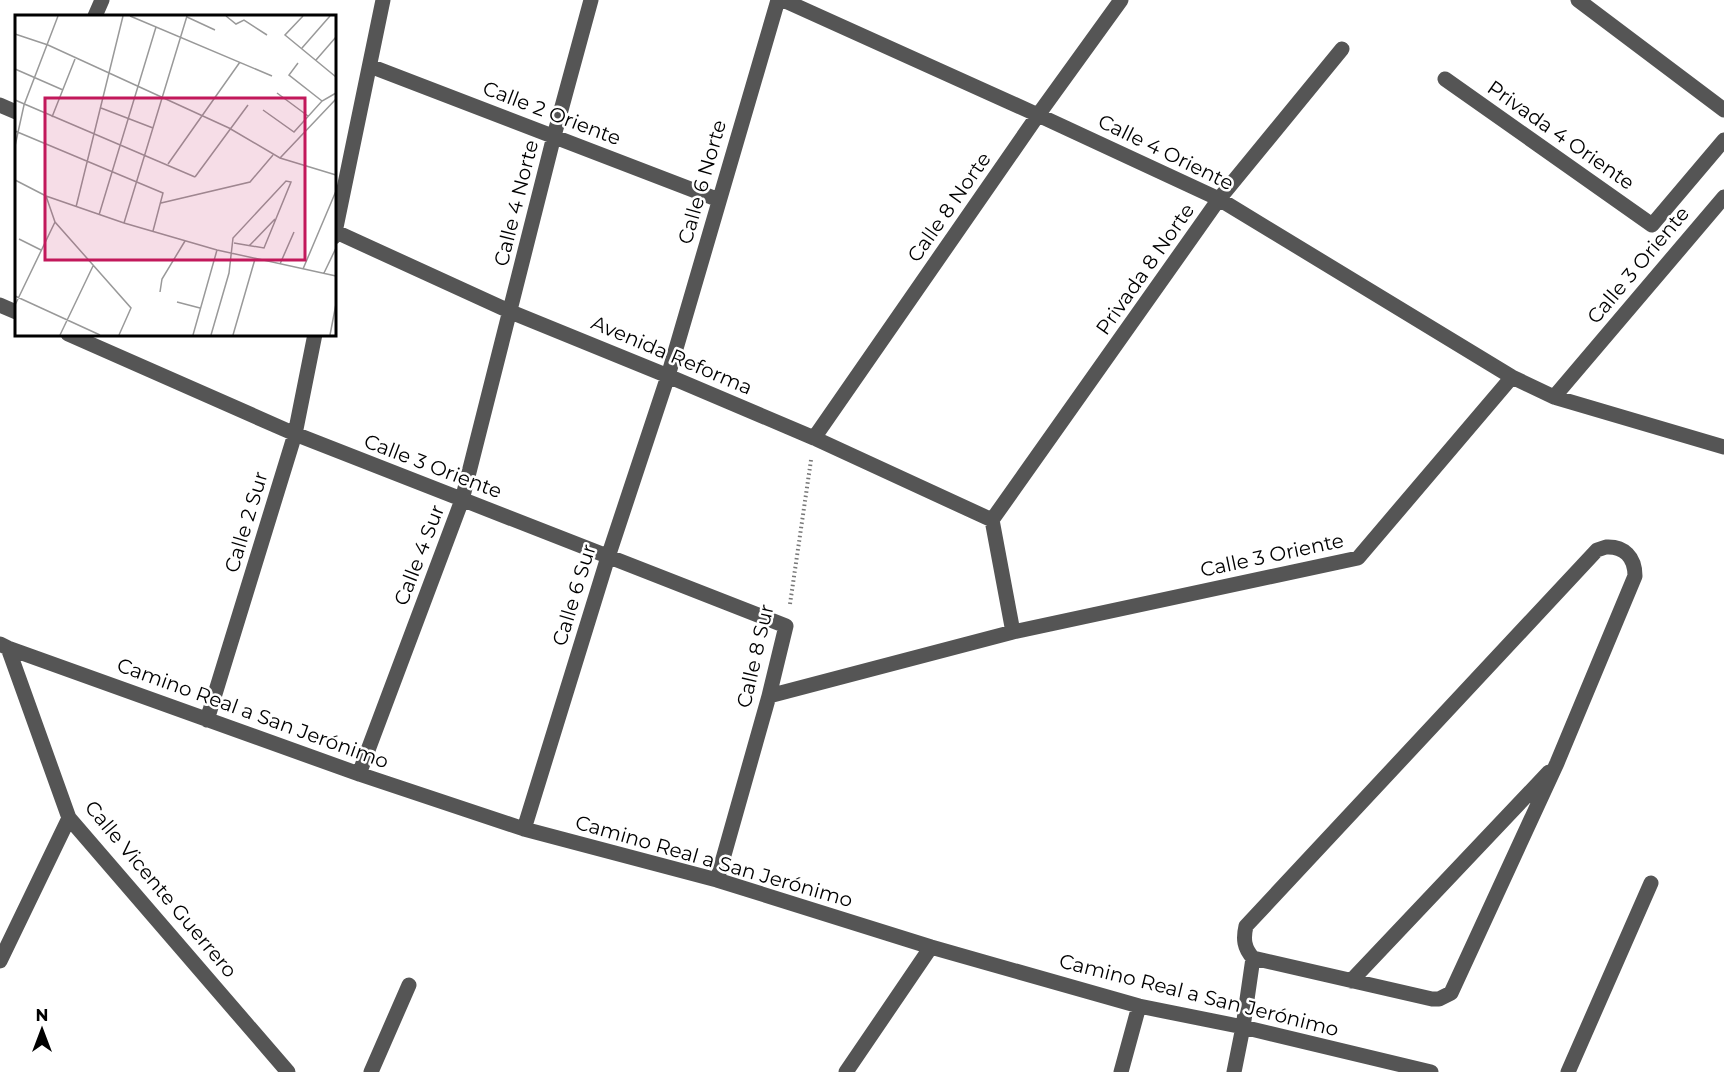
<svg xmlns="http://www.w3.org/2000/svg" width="1724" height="1072" font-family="Montserrat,sans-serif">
<rect width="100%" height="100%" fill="#fff"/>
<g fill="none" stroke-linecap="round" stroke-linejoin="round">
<!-- path -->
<path stroke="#777" stroke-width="4" stroke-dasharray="1.5 3" stroke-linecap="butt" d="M790 604 811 460"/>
<!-- minor -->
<path stroke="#555" stroke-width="15" d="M783 0 1038 115 1219 199 1512 377 1554 397 1724 197
M1578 0 1724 110
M95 16 102 0
M370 66 719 200
M1445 79 1652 225 1724 140
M0 105 16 112
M334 231 511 312 668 376 814 438 992 520
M334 237 383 0
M0 305 16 312
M68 334 295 434 786 626 769 696 717 880
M1554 397 1724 447
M814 438 1038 115 1121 0
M992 520 1219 199 1342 49
M992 520 1013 632
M1606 547C1624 546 1635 557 1635 576L1557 763 1451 993 1439 999H1432L1253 958C1244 948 1243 939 1246 926L1597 550Z
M0 644 8 648 359 774 524 829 717 880 931 947 1139 1006 1243 1027 1431 1072
M8 648 69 818 288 1072
M769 696 1013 632 1358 558 1512 377
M207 720 295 434 315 334
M359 774 462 500 554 136 591 0
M524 829 608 557 668 376 778 0
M0 961 69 818
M1351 981 1549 772
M371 1072 409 985
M846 1072 931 947
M1121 1072 1139 1006
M1234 1072 1243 1027 1253 958
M1568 1072 1651 883"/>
</g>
<g text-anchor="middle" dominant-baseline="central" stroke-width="5" stroke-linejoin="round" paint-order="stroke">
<!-- street labels -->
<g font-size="20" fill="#000" stroke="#fff">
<text transform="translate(552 113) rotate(21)">Calle 2 Oriente</text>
<text transform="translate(1561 135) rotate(35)">Privada 4 Oriente</text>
<text transform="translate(1166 152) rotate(26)">Calle 4 Oriente</text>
<text transform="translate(702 182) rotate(-74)">Calle 6 Norte</text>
<text transform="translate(516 203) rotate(-76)">Calle 4 Norte</text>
<text transform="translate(949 207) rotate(-55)">Calle 8 Norte</text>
<text transform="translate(1638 265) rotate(-50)">Calle 3 Oriente</text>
<text transform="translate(1145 269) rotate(-55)">Privada 8 Norte</text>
<text transform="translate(672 355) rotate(23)">Avenida Reforma</text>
<text transform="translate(433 466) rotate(21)">Calle 3 Oriente</text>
<text transform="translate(246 522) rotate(-73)">Calle 2 Sur</text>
<text transform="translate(419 555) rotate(-69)">Calle 4 Sur</text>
<text transform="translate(1272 555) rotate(-12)">Calle 3 Oriente</text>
<text transform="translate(574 595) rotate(-73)">Calle 6 Sur</text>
<text transform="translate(755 656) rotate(-77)">Calle 8 Sur</text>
<text transform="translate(253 713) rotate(20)">Camino Real a San Jerónimo</text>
<text transform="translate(714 861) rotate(16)">Camino Real a San Jerónimo</text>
<text transform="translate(161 889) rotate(50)">Calle Vicente Guerrero</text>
<text transform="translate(1199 995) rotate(14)">Camino Real a San Jerónimo</text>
</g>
</g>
<!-- overview -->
<g transform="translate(15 15)">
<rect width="321" height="321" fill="#fff"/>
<path fill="none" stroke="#999" stroke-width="1.5" d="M115 1 257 61M211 1 221 9 229 5 252 20M288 1 270 20 321 62M172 2 200 15M0 19 33 30 214 113 265 143 321 84M287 33 315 1M301 45 321 22M283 48 274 60 307 86M0 54 48 75M262 78 293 101M0 85 180 162M86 93 138 113M248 95 279 117 307 86 321 78M37 102 60 44M0 116 148 178 138 216M0 131 9 90 43 1M265 143 321 160M153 149 225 47M180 162 233 90M0 165 31 181 109 208 202 235 321 261M31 181 40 207 116 293 104 320M146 188 235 167 258 140M61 192 108 1M84 200 141 12M109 208 172 1M4 224 26 235M234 231 260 204M265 249 279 217M288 254 321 176M309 258 321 233M145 277 147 264 170 226M0 281 85 320M162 287 185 293M0 290 40 207M45 320 78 251M178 320 202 235M196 320 214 258 218 223 271 166 276 167 249 233 219 228M218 320 240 244M315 320 321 289"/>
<path fill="#c2185b" fill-opacity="0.15" stroke="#c2185b" stroke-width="3" d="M30 83H290V245H30Z"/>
<rect width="321" height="321" fill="none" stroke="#000" stroke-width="3"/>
</g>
<!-- north arrow -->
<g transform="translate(42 1030)" stroke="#ffffff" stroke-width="4.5" paint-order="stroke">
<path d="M0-4.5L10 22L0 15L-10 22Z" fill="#000000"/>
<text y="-9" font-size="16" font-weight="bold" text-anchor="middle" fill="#000000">N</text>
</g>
</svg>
